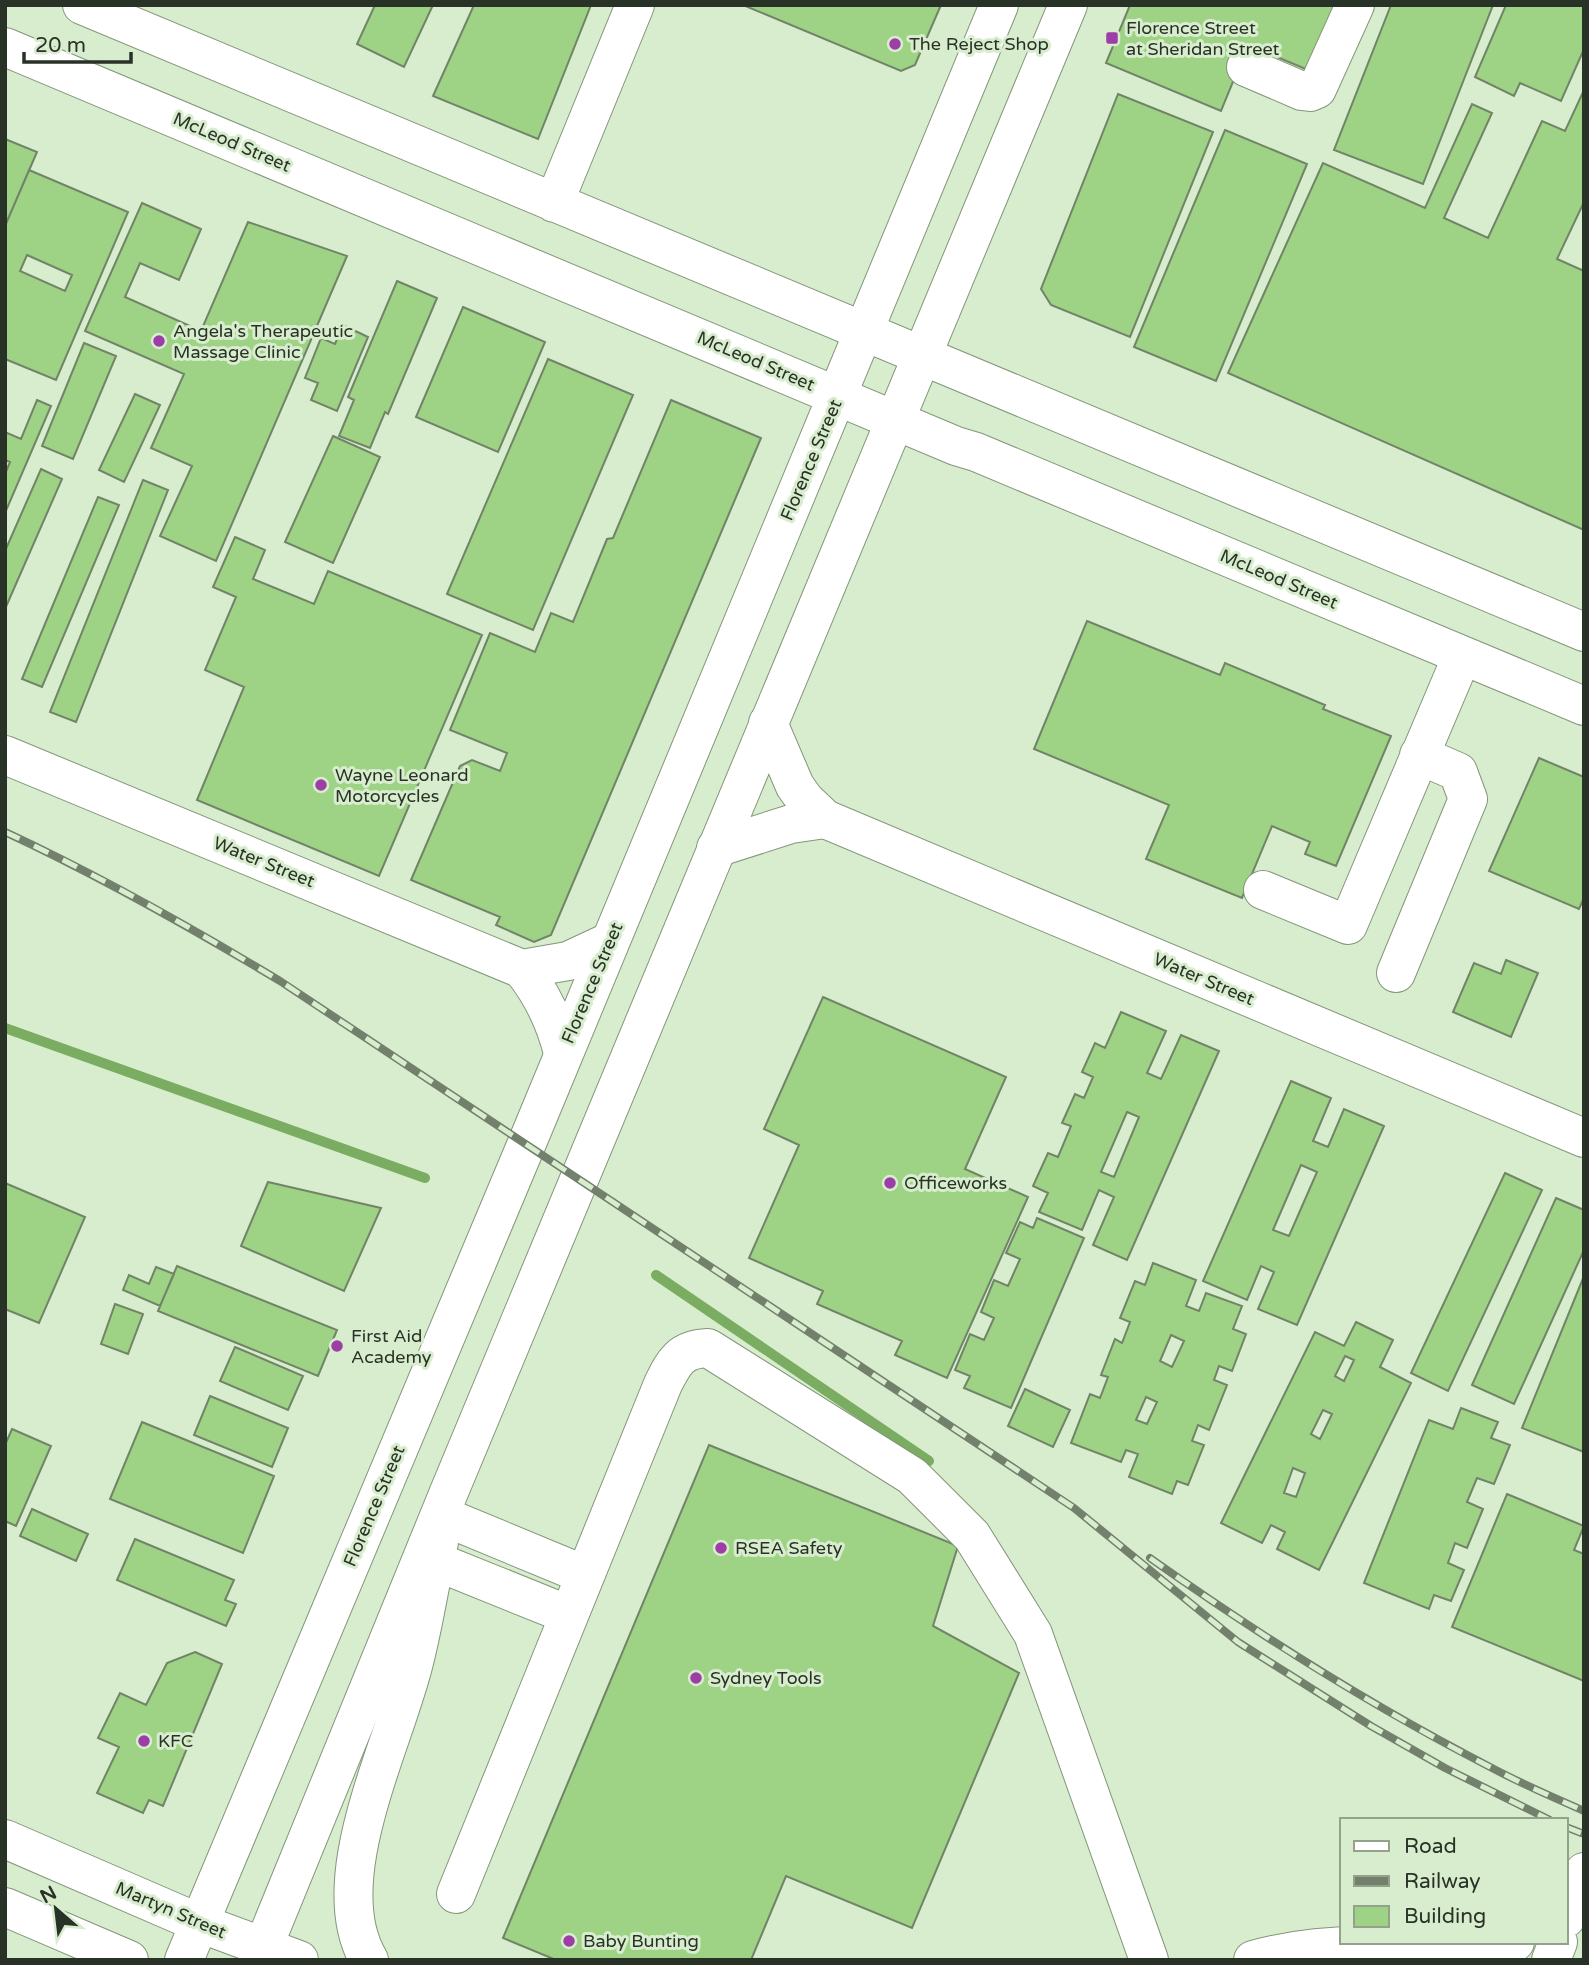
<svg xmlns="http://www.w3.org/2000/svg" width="1589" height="1965" font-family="'Varela Round',sans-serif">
<rect width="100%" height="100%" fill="#d8edce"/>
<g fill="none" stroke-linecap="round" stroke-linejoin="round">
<!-- stream -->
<path stroke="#7aad61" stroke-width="10" d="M5 1028 425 1178
M656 1275 929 1461"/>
</g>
<!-- building -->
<path fill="#9ed285" stroke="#718468" stroke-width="2" fill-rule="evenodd" d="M375 5H433L404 67 357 44Z
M474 5H591L538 139 433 96Z
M743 5H941L915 65 901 71Z
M1130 5H1335L1308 70 1248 45 1221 111 1106 63Z
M1391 5H1493L1423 184 1334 150Z
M1506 5H1584V49L1561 101 1520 83 1514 96 1475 77Z
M1584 90V202L1557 259 1584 271V530L1228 373 1323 163 1425 208 1472 104 1492 113 1444 218 1488 238 1542 121 1565 131Z
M1118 94 1213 132 1130 337 1051 305 1041 289Z
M1225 130 1307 164 1216 381 1134 347Z
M5 139 37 152 5 226Z
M29 170 128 212 56 380 5 359V226ZM27 255 72 275 65 291 20 271Z
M142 203 201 229 179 280 140 263 125 297 201 331 248 222 347 256 216 561 160 536 192 466 151 448 184 374 85 331Z
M397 281 437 298 388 414 385 412 370 448 339 436 354 400 348 397Z
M463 307 545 342 498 452 416 417Z
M343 325 368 337 337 411 311 400 318 383 305 378 321 338 335 344Z
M84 343 116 356 73 459 42 446Z
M548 359 633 395 533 630 447 594Z
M135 394 160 405 124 482 99 470Z
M37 400 51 406 5 513V474L10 462 5 460V432L21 439Z
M671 400 761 438 551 935 534 942 496 925 500 917 411 880 460 766 472 760 500 771 507 753 450 730 490 633 535 652 551 613 573 622 607 539 613 538Z
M333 436 380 457 333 563 285 542Z
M41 469 62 479 5 609V551Z
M143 480 168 490 76 722 50 712Z
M98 497 119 505 42 687 22 679Z
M235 537 265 550 253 579 314 604 328 571 482 635 379 876 197 800 244 687 205 670 236 597 213 587Z
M1087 621 1220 675 1225 663 1325 705 1323 709 1391 736 1336 866 1305 854 1310 842 1272 826 1242 898 1146 859 1169 805 1034 749Z
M1539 758 1584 777V898L1579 909 1489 871Z
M1506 960 1538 973 1511 1037 1453 1012 1474 963 1501 974Z
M823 997 1006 1077 965 1169 1028 1197 947 1378 895 1355 902 1341 817 1304 823 1291 749 1258 799 1145 764 1129Z
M1121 1012 1166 1031 1147 1073 1161 1079 1181 1035 1219 1051 1127 1260 1093 1245 1114 1197 1099 1190 1082 1230 1039 1212 1048 1193 1033 1186 1048 1153 1058 1157 1071 1126 1062 1123 1075 1094 1084 1098 1093 1077 1082 1072 1095 1043 1105 1048ZM1127 1112 1139 1117 1114 1177 1101 1172Z
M1291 1081 1331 1098 1313 1141 1328 1147 1344 1109 1384 1126 1297 1325 1258 1309 1274 1272 1261 1266 1247 1300 1203 1281ZM1301 1165 1317 1172 1289 1236 1273 1230Z
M1505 1173 1542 1190 1448 1391 1411 1373Z
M268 1182 381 1208 344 1291 241 1246Z
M5 1183 85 1217 39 1323 5 1309Z
M1556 1198 1584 1210V1250L1514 1404 1472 1385Z
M1037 1218 1084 1238 1011 1408 964 1388 970 1376 955 1370 970 1334 984 1340 994 1318 981 1312 994 1280 1008 1286 1020 1259 1006 1253 1020 1222 1033 1228Z
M1153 1263 1196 1280 1186 1306 1199 1311 1206 1293 1242 1306 1233 1329 1246 1334 1232 1371 1219 1366 1214 1380 1227 1385 1209 1430 1198 1425 1192 1441 1204 1445 1188 1485 1177 1481 1172 1494 1129 1477 1138 1454 1126 1450 1121 1462 1071 1443 1090 1394 1100 1398 1108 1377 1101 1375 1115 1339 1122 1343 1130 1322 1120 1318 1135 1281 1145 1285ZM1171 1335 1184 1341 1172 1367 1160 1361ZM1146 1397 1157 1402 1147 1424 1136 1420Z
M177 1266 337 1330 318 1376 158 1311Z
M156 1267 174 1274 160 1306 123 1290 129 1275 149 1284Z
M1584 1276V1452L1522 1428Z
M115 1304 143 1314 128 1354 101 1344Z
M1356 1322 1393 1340 1380 1367 1411 1383 1319 1570 1277 1549 1285 1532 1271 1525 1262 1543 1221 1523 1315 1332 1344 1346ZM1345 1356 1354 1360 1344 1381 1335 1376ZM1323 1410 1332 1414 1320 1439 1311 1434ZM1293 1468 1305 1473 1296 1497 1284 1493Z
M235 1347 303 1376 288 1410 220 1381Z
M1025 1389 1070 1410 1053 1447 1008 1426Z
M210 1396 288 1428 272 1467 194 1435Z
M1461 1408 1498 1422 1491 1438 1510 1445 1494 1484 1477 1478 1467 1502 1483 1509 1467 1548 1455 1543 1448 1563 1464 1570 1451 1601 1434 1595 1429 1609 1364 1583 1429 1420 1453 1429Z
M142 1422 274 1476 243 1553 110 1499Z
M12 1429 51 1446 16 1526 5 1521V1445Z
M709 1445 958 1546 933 1626 1019 1673 912 1928 786 1876 751 1960H556L503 1938Z
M1507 1494 1584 1526 1574 1550 1584 1554V1681L1452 1627Z
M32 1509 88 1534 76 1561 20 1536Z
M135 1539 234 1580 225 1600 236 1604 226 1626 117 1580Z
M195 1652 222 1664 163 1806 149 1800 143 1813 97 1793 119 1747 98 1738 120 1693 146 1705 167 1663Z"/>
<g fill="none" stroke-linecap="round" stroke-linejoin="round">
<defs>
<path id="minor" d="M82 5 1584 632
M5 47 956 446 976 452 1584 706
M1246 67 1302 91 1310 92 1317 89 1355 5
M554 203 635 5
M768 723 795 786 805 800 825 819 1584 1138
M5 755 522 969 568 961 609 942
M716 848 791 824 825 819
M1263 890 1348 925 1462 656
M522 969C543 995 555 1021 563 1053
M1396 973 1468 799 1458 772 1419 755
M445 1517 585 1575
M435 1561 569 1615
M5 1839 199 1923 299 1960
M456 1894 663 1384C674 1362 680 1349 708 1348L912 1476 972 1536 1033 1634 1149 1960
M5 1907 129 1960
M1566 1918 1584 1872
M369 1960C322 1881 394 1745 414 1662 424 1623 430 1582 439 1542
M1253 1960C1299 1947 1345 1944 1392 1947 1435 1949 1475 1962 1515 1942
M1551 1960 1558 1942"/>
<path id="major" d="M184 1960 527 1143 999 5
M258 1960 449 1492 1068 5"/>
</defs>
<!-- minor casing -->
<use href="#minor" stroke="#83967a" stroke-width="40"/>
<!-- major casing -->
<use href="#major" stroke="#83967a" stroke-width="40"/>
<!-- minor -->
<use href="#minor" stroke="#fff" stroke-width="38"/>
<!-- major -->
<use href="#major" stroke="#fff" stroke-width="38"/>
<defs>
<path id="rail" d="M5 832C100 876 190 927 280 981L1074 1508 1238 1642 1371 1726 1445 1768 1550 1820
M1150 1558C1259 1635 1373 1707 1492 1768 1522 1784 1553 1797 1584 1811
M1566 1827 1584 1834"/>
</defs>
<!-- rail casing -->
<use href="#rail" stroke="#72806c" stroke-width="8"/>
<!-- rail -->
<use href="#rail" stroke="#d8edce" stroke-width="5" stroke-dasharray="16" stroke-linecap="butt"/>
</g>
<!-- markers -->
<g fill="#9d3da6" stroke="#d8edce" stroke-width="2.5">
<rect x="1105" y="31" width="14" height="14" rx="3.5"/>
<circle cx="895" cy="44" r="7"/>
<circle cx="159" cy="341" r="7"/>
<circle cx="321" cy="785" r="7"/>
<circle cx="890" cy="1183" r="7"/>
<circle cx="337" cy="1346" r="7"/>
<circle cx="721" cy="1548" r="7"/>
<circle cx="696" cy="1678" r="7"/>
<circle cx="144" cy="1741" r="7"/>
<circle cx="569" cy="1941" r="7"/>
</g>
<g text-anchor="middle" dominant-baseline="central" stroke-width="6" stroke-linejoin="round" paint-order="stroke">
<!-- poi labels -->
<g font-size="18" fill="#293226" stroke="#d8edce" text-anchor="start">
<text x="1126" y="28">Florence Street<tspan x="1126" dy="21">at Sheridan Street</tspan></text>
<text x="909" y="44">The Reject Shop</text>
<text x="173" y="331">Angela's Therapeutic<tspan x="173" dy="21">Massage Clinic</tspan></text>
<text x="335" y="775">Wayne Leonard<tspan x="335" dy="21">Motorcycles</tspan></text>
<text x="904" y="1183">Officeworks</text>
<text x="351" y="1336">First Aid<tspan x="351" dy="21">Academy</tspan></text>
<text x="735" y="1548">RSEA Safety</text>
<text x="710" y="1678">Sydney Tools</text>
<text x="158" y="1741">KFC</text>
<text x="583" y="1941">Baby Bunting</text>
</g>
<!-- street labels -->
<g font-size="18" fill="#293226" stroke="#d8edce">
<text transform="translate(232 142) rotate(23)">McLeod Street</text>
<text transform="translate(756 361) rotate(23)">McLeod Street</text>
<text transform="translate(811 460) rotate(-67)">Florence Street</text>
<text transform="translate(1279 579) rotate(23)">McLeod Street</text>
<text transform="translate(264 862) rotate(22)">Water Street</text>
<text transform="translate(1204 979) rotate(23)">Water Street</text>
<text transform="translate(592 983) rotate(-67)">Florence Street</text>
<text transform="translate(374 1506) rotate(-67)">Florence Street</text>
<text transform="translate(171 1910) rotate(23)">Martyn Street</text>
</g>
</g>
<!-- border -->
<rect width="1589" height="1965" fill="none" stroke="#293226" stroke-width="14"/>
<!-- legend -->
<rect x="1340" y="1818" width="228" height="126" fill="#d8edce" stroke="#92a28b" stroke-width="2"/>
<rect x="1354" y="1841" width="35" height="10" fill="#ffffff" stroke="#92a28b" stroke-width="2"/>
<text x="1404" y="1853" font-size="21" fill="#293226">Road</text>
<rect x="1354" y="1876" width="35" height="10" fill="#72806c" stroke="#92a28b" stroke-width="2"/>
<text x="1404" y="1888" font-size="21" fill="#293226">Railway</text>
<rect x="1354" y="1906" width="35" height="21" fill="#9ed285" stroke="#92a28b" stroke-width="2"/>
<text x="1404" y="1923" font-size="21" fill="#293226">Building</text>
<!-- north arrow -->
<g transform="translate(56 1909) rotate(332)" stroke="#d8edce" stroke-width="5" paint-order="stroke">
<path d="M0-5L12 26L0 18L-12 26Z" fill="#293226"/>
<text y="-10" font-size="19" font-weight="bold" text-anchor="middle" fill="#293226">N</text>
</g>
<!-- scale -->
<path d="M24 52v10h107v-10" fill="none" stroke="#293226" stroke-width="3.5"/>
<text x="35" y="52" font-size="21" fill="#293226" stroke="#d8edce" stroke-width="5" paint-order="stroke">20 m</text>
</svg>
